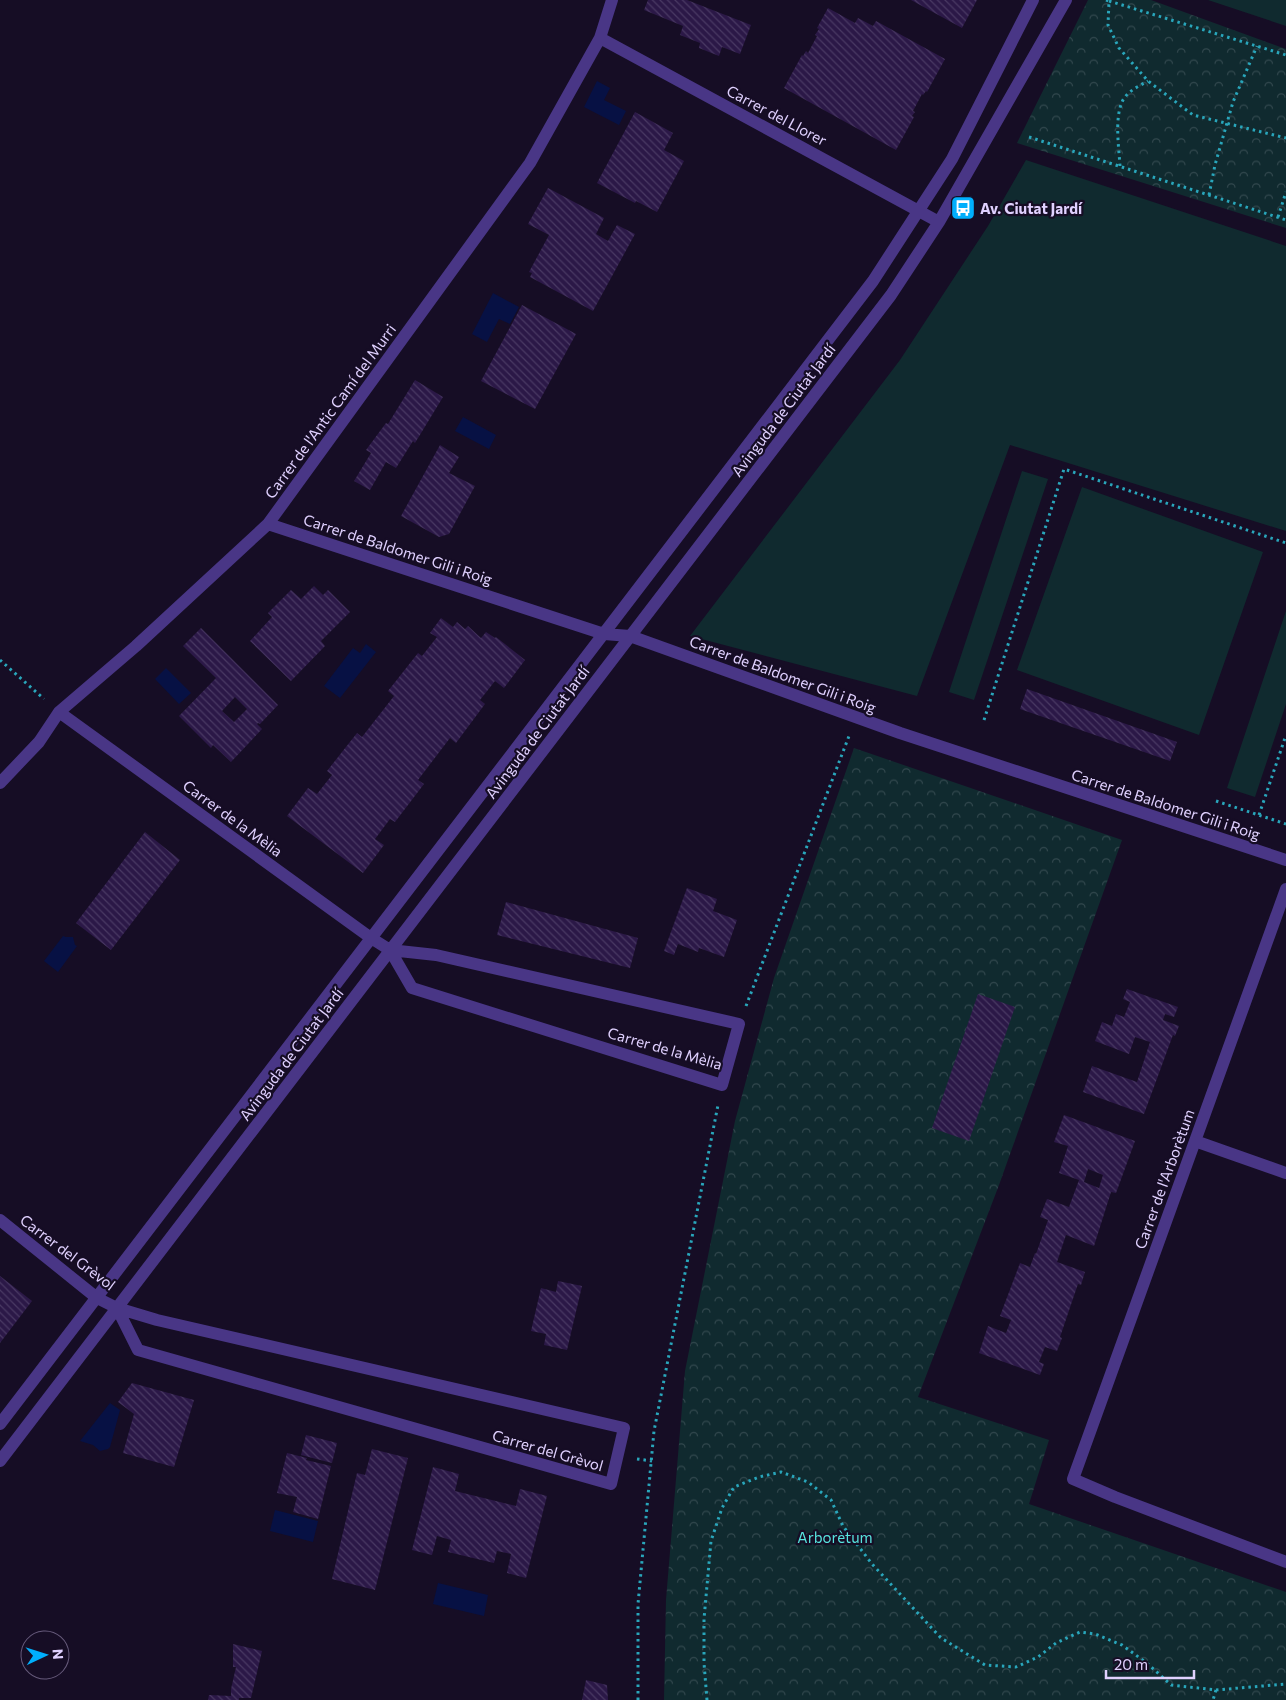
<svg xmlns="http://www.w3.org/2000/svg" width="1286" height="1700" font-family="Commissioner,sans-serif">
<defs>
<pattern id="forest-crowns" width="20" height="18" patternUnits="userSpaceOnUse" patternTransform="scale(1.25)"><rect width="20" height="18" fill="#102a2f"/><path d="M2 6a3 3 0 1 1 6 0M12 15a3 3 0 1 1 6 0" fill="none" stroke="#32484e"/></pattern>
<pattern id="building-back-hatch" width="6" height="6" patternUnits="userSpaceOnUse" patternTransform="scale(1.25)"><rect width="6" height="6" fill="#2b1847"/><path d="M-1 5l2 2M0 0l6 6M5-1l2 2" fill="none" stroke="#493963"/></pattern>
</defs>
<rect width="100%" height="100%" fill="#160d25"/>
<!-- grass -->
<path fill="#102a2f" d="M1208 0H1286V26Z
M1026 160 1286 246V531L1010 445 917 696 690 636 900 360 988 226Z
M1022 471 1048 479 974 700 949 692Z
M1082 487 1263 552 1199 735 1017 670Z
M1286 611V704L1255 797 1227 788Z"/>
<!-- forest -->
<path fill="url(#forest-crowns)" d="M1088 0H1151L1286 49V228L1017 143Z
M854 748 1122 840 999 1185 918 1397 1049 1440 1029 1504 1286 1592V1700H664L666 1600 685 1371 735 1121 774 978Z"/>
<!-- water -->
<path fill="#071144" d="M597 81 610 88 604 100 626 111 619 125 584 107Z
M493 293 519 307 510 324 499 319 487 342 472 334Z
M463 417 496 435 489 449 455 431Z
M366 644 376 652 340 698 324 686 353 648 360 653Z
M166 668 191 693 179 704 155 679Z
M63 936 66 937H73L75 945 77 946 58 972 44 961Z
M110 1403 120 1410 110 1447 108 1449 100 1451 93 1445 80 1441Z
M275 1510 318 1521 313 1542 270 1531Z
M438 1583 488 1595 484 1616 433 1604Z"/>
<!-- building -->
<path fill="url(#building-back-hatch)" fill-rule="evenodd" d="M648 0H687L751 25 740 54 722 47 719 56 699 48 700 43 680 35 683 26 644 10Z
M911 0H977L962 28Z
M828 8 855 23 858 18 873 26 876 21 945 59 927 92 926 91 923 95 922 94 913 111 915 112 912 116 914 117 896 150 784 88 802 55 803 56 806 51 808 53 817 36 815 35 819 29 817 28Z
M635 112 673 133 664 150 684 161 657 212 636 201 635 203 597 183Z
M548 188 604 218 596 234 608 241 617 225 635 234 593 311 530 277 532 273 529 272 549 235 528 224Z
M522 305 576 334 535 409 481 381Z
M415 380 443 397 415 443 413 441 396 468 386 462 370 490 354 481 371 453 366 450 386 423 388 424Z
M440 445 459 457 449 473 475 486 449 534 439 537 401 516Z
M314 586 323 595 328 590 350 612 321 641 325 646 291 681 250 641 272 617 268 613 291 590 301 599Z
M441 618 453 627 457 622 465 629 468 626 481 638 486 632 495 638 496 637 525 660 504 688 495 681 480 700 485 704 456 743 450 738 418 780 424 784 395 822 390 819 375 839 384 845 363 873 287 816 308 788 317 794 332 775 327 771 357 733 362 737 394 696 388 691 418 653 422 656 437 637 430 633Z
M201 628 278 705 260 724 258 723 257 724 262 729 231 762 213 745 211 748 179 716 216 678 183 646ZM235 697 247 709 234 722 222 711Z
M1027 689 1177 742 1170 761 1020 709Z
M145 832 180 860 111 950 76 923Z
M687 888 717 899 713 911 737 920 724 957 699 948 698 952 678 944 674 955 664 951Z
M506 902 638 938 630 968 497 935Z
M1127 989 1178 1007 1174 1017 1165 1014 1163 1020 1179 1026 1175 1036 1173 1035 1144 1114 1083 1092 1092 1066 1137 1082 1150 1042 1135 1037 1129 1054 1095 1041 1102 1022 1112 1026 1116 1014 1124 1017 1130 1002 1123 999Z
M978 994 1015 1007 969 1141 932 1128Z
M1064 1115 1135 1141 1116 1193 1111 1192 1094 1246 1066 1235 1057 1262 1085 1272 1081 1285 1078 1284 1060 1337 1062 1338 1057 1351 1045 1347 1039 1362 1044 1364 1040 1375 979 1353 988 1326 1006 1333 1011 1320 1000 1316 1020 1263 1030 1267 1035 1253 1036 1254 1048 1220 1040 1217 1047 1199 1069 1207 1079 1180 1059 1173 1068 1146 1054 1142ZM1088 1169 1103 1175 1099 1188 1084 1182Z
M0 1276 32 1301 0 1343Z
M558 1281 582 1286 567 1350 544 1345 546 1334 531 1331 541 1288 556 1292Z
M132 1383 194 1400 174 1467 123 1453 134 1414 118 1402Z
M306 1435 337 1443 332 1463 301 1455Z
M372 1449 408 1458 375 1590 332 1579 357 1473 365 1475Z
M287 1453 307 1458 306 1460 331 1466 318 1519 293 1512 297 1497 277 1493Z
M433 1467 459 1474 455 1491 516 1506 520 1489 547 1496 526 1578 507 1573 511 1554 497 1551 494 1563 448 1552 451 1540 437 1536 432 1555 412 1550Z
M233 1644 262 1651 251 1698H239V1700H208L209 1695 231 1696V1689L236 1667H233Z
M586 1680 607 1685 608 1700H582Z"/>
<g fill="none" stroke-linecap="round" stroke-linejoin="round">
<!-- path -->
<path stroke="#29a6bb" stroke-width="3" stroke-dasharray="2.5 4" stroke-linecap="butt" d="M1106 0 1109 1 1108 25 1119 48 1148 81 1193 115 1286 138
M1109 1 1286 55
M1029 137 1286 220
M1120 166C1119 148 1114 117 1123 100 1128 91 1139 86 1148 81
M1209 195 1215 165 1233 102 1257 46
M1278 217 1286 192
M0 660 44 699
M984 720 1064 469 1286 543
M1216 801 1286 824
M1259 815 1286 735
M746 1006 849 736
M637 1459 652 1461
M1216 1690 1286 1684
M638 1700V1604L654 1431 718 1105
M707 1700 704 1663V1619L711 1541 722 1508 734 1487 759 1477 781 1472 808 1482 831 1500 843 1526 872 1564 941 1638 985 1665 1016 1667 1038 1657 1056 1643 1080 1632 1095 1634 1122 1645 1148 1664 1171 1685 1216 1690 1213 1700"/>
<!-- minor -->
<path stroke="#493686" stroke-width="12" d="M600 38 939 222
M268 524 604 634 630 636 900 733 1286 860
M59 712 371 938 390 950 436 955 739 1024 722 1085 412 988 390 950
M0 783 39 742 59 712 136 646 268 524 530 163 600 38 612 0
M1286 889 1073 1479 1115 1497 1286 1562
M1195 1141 1286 1173
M0 1220 97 1298 117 1308 157 1320 624 1428 611 1484 138 1350 117 1308
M0 1424 873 281 952 159 1033 0
M0 1461 891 295 939 222 1066 0"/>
</g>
<!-- icons -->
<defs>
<symbol id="bus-square" viewBox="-11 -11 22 22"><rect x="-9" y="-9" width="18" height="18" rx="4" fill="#00affc" stroke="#160d25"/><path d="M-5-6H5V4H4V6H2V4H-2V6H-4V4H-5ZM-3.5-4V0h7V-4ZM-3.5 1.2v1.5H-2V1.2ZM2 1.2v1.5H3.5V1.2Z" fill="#fff"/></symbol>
</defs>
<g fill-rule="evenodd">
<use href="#bus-square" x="949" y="194" width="28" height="28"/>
</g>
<g text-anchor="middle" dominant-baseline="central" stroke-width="4.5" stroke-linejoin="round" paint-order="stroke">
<!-- street labels -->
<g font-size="15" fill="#e0d1ff" stroke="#160d25">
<text transform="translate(777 115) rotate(28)">Carrer del Llorer</text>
<text transform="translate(783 410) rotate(-53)">Avinguda de Ciutat Jardí</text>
<text transform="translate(330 411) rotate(-54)">Carrer de l'Antic Camí del Murri</text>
<text transform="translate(398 549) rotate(18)">Carrer de Baldomer Gili i Roig</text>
<text transform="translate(783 674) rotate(20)">Carrer de Baldomer Gili i Roig</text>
<text transform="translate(537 732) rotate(-53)">Avinguda de Ciutat Jardí</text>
<text transform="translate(1166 804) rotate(18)">Carrer de Baldomer Gili i Roig</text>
<text transform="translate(233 818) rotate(36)">Carrer de la Mèlia</text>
<text transform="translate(665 1048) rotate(16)">Carrer de la Mèlia</text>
<text transform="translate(291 1054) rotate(-53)">Avinguda de Ciutat Jardí</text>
<text transform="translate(1164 1179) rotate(-70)">Carrer de l'Arborètum</text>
<text transform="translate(68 1252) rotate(37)">Carrer del Grèvol</text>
<text transform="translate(548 1450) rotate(16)">Carrer del Grèvol</text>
</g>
<!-- poi labels -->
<g font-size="15" font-weight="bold" fill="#e0d1ff" stroke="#160d25" text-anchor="start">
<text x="980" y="208">Av. Ciutat Jardí</text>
</g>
<!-- park labels -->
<g font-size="15" fill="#57e5df" stroke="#160d25">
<text x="835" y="1537">Arborètum</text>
</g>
</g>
<!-- north arrow -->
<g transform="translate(45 1655) rotate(86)"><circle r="24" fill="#160d25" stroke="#675b7c"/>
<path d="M0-4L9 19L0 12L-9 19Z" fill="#00affc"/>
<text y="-8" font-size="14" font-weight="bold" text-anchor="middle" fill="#e0d1ff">N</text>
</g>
<!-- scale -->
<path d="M1106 1670v8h88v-8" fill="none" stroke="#e0d1ff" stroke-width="2.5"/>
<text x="1114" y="1670" font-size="15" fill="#e0d1ff" stroke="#160d25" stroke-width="4" paint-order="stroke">20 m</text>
</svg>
